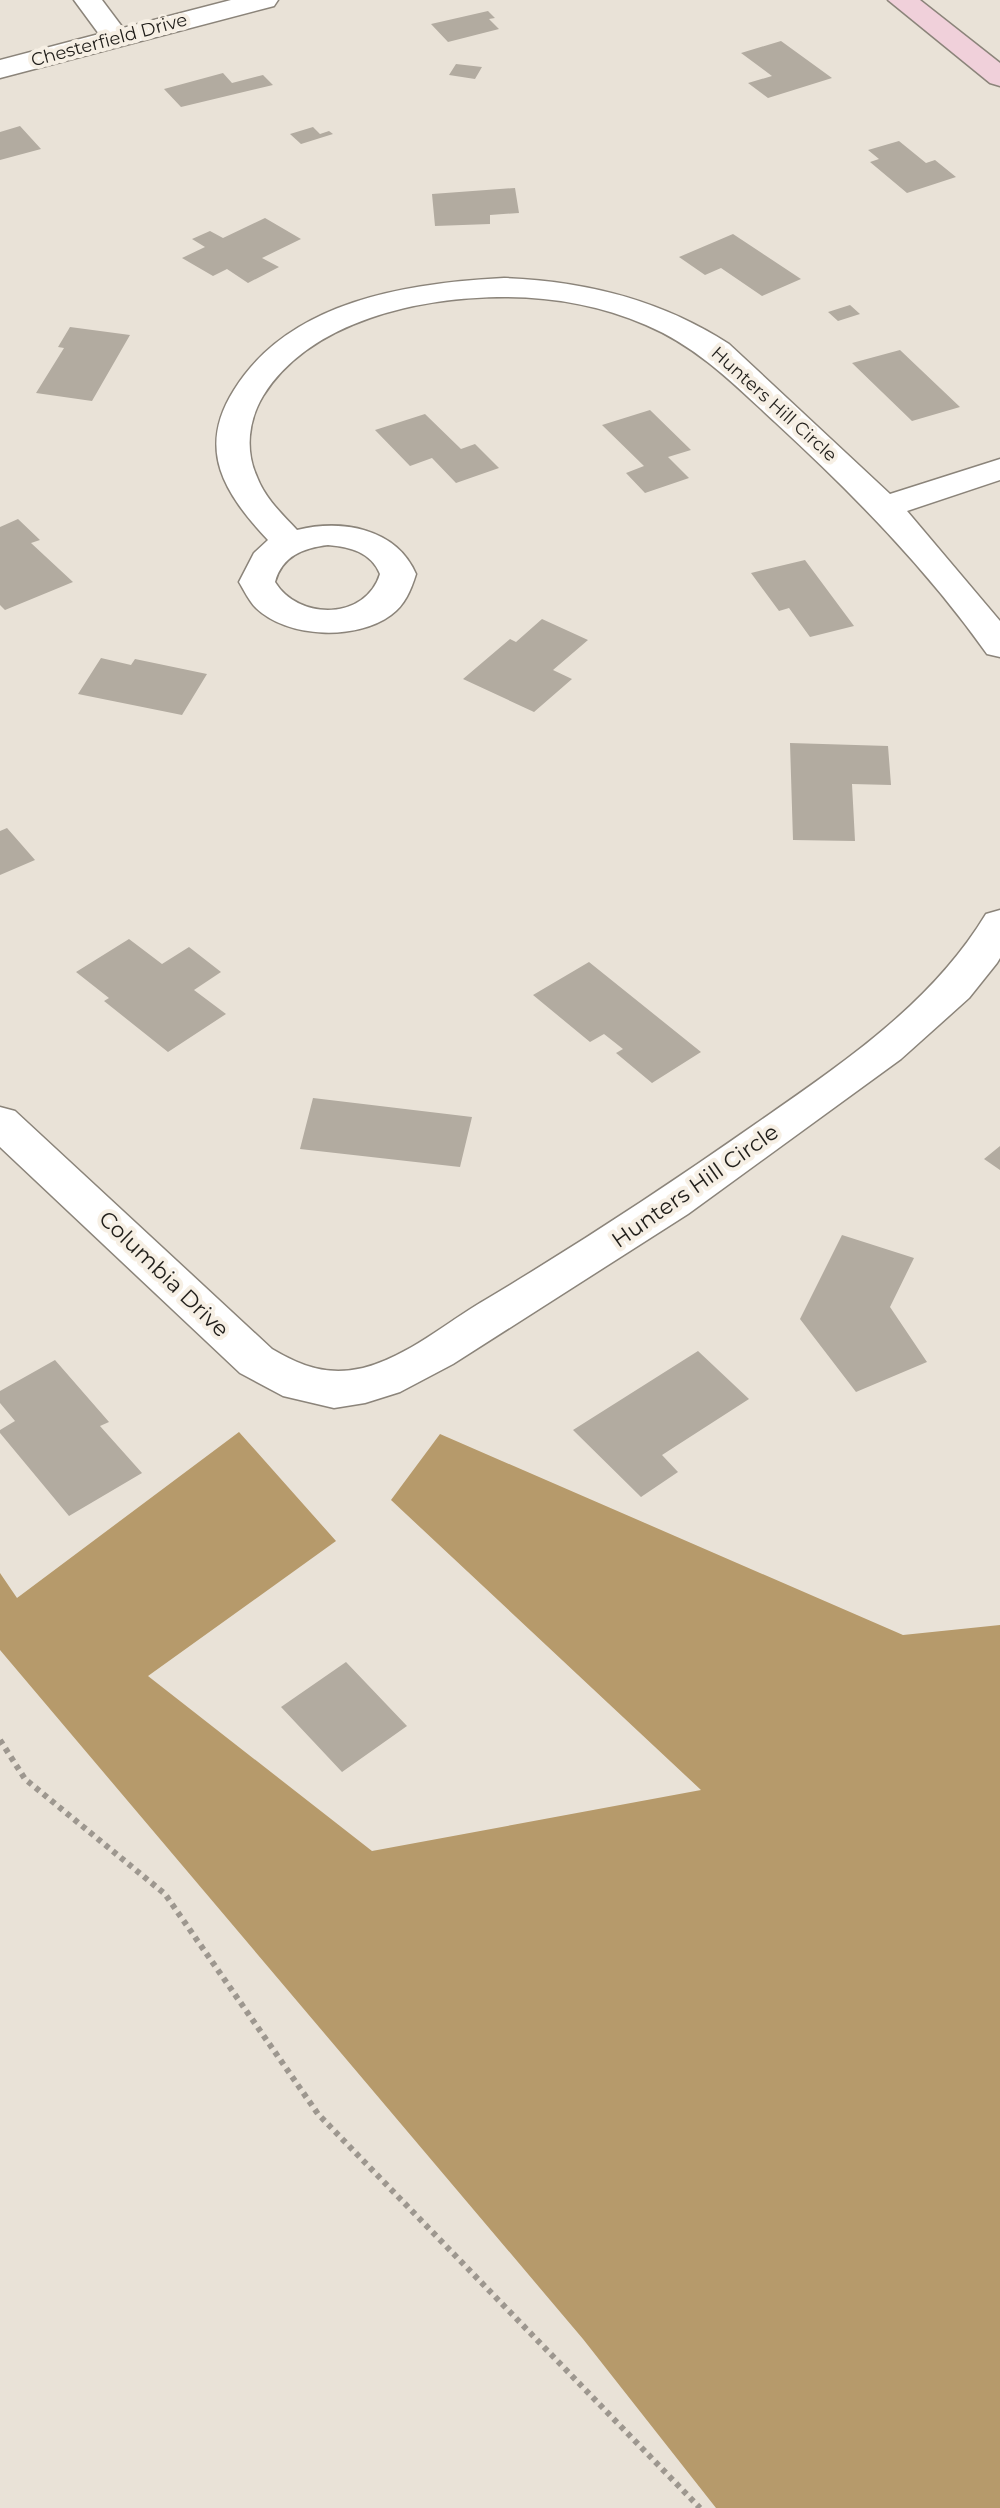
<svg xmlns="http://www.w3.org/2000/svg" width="1000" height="2508" font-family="Montserrat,sans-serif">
<rect width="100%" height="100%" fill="#e9e2d7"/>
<!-- forest -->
<path fill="#b69a6b" d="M239 1432 336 1541 148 1676 372 1851 701 1790 391 1500 440 1434 903 1635 1000 1625V2508H716L583 2339 0 1650V1573L17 1598Z"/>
<!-- building -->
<path fill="#b2aba0" d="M488 11 495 18 489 19 499 29 448 42 431 24Z
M781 41 832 78 768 98 748 83 772 76 741 53Z
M456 64 482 67 475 79 449 75Z
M223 73 232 83 263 75 273 85 181 107 164 89Z
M20 126 41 149 0 160V132Z
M313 127 320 134 329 131 333 134 301 144 290 134Z
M899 141 926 163 935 160 956 177 907 193 870 162 879 159 868 150Z
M515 188 519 213 490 215V224L435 226 432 194Z
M265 218 301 239 262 258 279 267 248 283 227 269 213 276 182 258 205 247 192 239 210 231 223 238Z
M733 234 801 279 762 296 721 268 705 275 679 257Z
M850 305 860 314 838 321 828 312Z
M70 327 130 335 92 401 36 393 64 348 58 347Z
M900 350 960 407 912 421 852 363Z
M650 410 691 450 668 457 689 478 645 493 626 473 644 466 602 425Z
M425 414 461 449 475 444 499 468 456 483 432 458 410 466 375 430Z
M18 519 40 540 31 543 73 582 5 610 0 605V527Z
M805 560 854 626 810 637 789 608 779 611 751 573Z
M542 619 588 640 553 670 572 679 534 712 463 679 510 639 516 642Z
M101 658 131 665 135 659 207 674 182 715 78 694Z
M790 743 888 746 891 785 852 784 855 841 793 840Z
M7 828 35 860 0 875V831Z
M129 939 162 964 189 947 221 972 194 990 226 1014 168 1052 104 1001 109 998 76 972Z
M589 962 701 1052 652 1083 616 1053 623 1049 604 1034 590 1042 533 995Z
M313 1098 472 1117 460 1167 300 1149Z
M1000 1146V1170L984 1159Z
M842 1235 914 1258 890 1307 927 1362 856 1392 800 1319Z
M698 1351 749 1399 662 1455 678 1472 641 1497 573 1430Z
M55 1360 109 1422 100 1426 142 1473 69 1516 0 1433V1430L15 1421 0 1403V1391Z
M346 1662 407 1726 342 1772 281 1707Z"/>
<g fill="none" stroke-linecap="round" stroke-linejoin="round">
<defs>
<path id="street" d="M74 0H102L123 28 231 0H278L274 6 0 78V60L99 34Z
M504 278C584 281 660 299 729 344L890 494 1000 459V480L907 511 1000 621V657L987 654C926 568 853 494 775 422 735 385 698 347 646 325 602 306 553 297 505 297 421 297 310 320 263 396 248 421 245 451 257 477 265 498 282 514 297 530 342 519 396 528 416 574 411 590 405 605 391 615 356 641 287 638 256 608 249 601 244 590 239 582L254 553 268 540C225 494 196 450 234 390 289 301 407 283 504 278ZM328 545C350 547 371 552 380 574 366 620 299 621 275 582 282 556 303 548 328 545Z
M1000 910V958L997 963 969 998 901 1059 688 1214 453 1364 400 1392 365 1403 334 1408 283 1396 240 1373 0 1147V1107L15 1111 272 1349C302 1367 328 1376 363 1368 407 1357 447 1322 485 1300 577 1245 667 1186 754 1125 840 1065 931 1005 986 914Z"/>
<path id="secondary" d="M888 0H920L1000 63V86L990 83Z"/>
</defs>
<!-- street casing -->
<use href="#street" stroke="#8b847a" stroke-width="3"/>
<!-- secondary casing -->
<use href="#secondary" stroke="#8b847a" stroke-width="3"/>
<!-- path -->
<path stroke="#9d978f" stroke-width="6" stroke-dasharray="5 5" stroke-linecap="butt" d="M0 1740 25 1779 165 1894 318 2114 700 2508"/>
<!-- street -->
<use href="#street" fill="#fff" fill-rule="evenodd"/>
<!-- secondary -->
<use href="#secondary" fill="#f0d0da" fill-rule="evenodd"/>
</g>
<g text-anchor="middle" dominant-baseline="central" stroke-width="8" stroke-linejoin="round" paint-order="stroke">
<!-- far-street labels -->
<g font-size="18" fill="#201e1a" stroke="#f6efe4">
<text transform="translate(109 40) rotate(-15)">Chesterfield Drive</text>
<text transform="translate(774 404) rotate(42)">Hunters Hill Circle</text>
</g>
<!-- street labels -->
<g font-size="22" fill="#201e1a" stroke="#f6efe4">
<text transform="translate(695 1186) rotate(-35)">Hunters Hill Circle</text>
<text transform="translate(164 1274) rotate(44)">Columbia Drive</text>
</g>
</g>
</svg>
